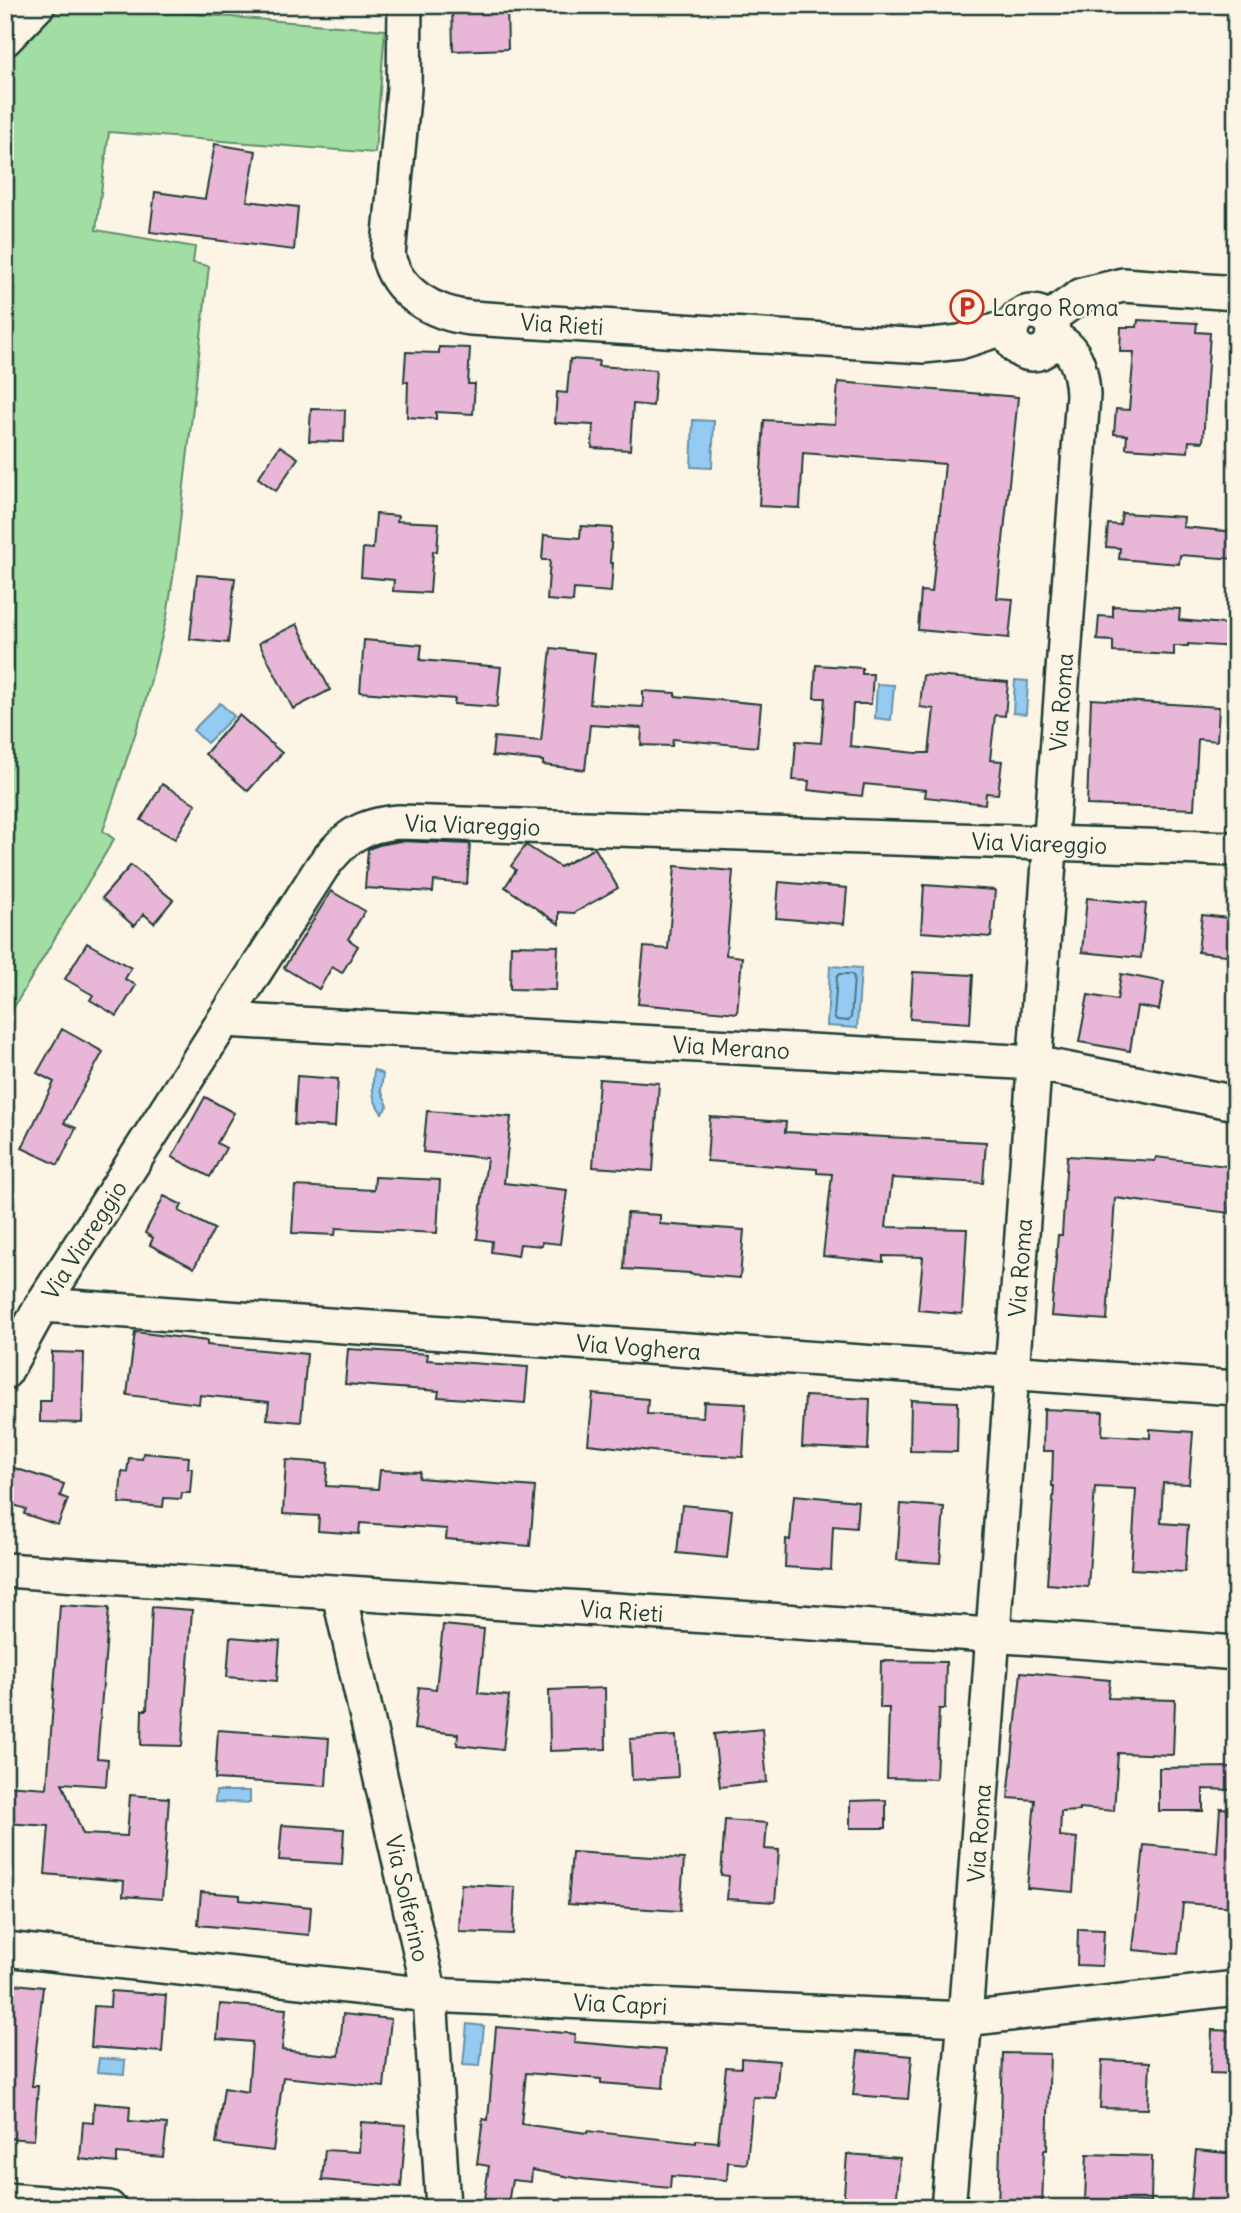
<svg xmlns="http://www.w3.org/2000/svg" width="1241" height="2213" font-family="Delius,sans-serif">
<rect width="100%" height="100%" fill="#fcf5e5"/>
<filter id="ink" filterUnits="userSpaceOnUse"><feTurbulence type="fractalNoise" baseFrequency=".0143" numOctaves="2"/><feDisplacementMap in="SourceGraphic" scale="14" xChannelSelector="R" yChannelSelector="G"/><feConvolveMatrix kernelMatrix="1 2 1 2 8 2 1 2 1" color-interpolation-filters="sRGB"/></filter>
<g filter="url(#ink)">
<!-- green -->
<path fill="#a2dda3" stroke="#608d6c" stroke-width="2" d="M58 5H90L385 30 375 153 109 132 96 230 195 247 193 263 209 266 175 565 167 616 144 707 103 831 114 839 5 1022V60Z"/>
<!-- water -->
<path fill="#95caf3" stroke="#6692a7" stroke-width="2" d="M693 420 714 421 712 468 691 467Z
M1015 680 1028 681 1026 714 1013 713Z
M877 684 894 685 891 720 875 718Z
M220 703 234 716 207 743 193 730Z
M830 966 861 968 857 1028 827 1026Z
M374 1070 383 1074 381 1090 388 1106 382 1113C371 1100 372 1086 374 1070Z
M216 1791H250V1803L215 1802Z
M467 2024 484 2026 480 2066 463 2065Z
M99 2058 125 2060 124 2074 97 2072Z"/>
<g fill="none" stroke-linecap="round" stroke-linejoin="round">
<!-- shore -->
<path stroke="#4e7580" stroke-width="2" d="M840 974H851L854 977 851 1018 848 1021 837 1020 834 1017 837 976Z"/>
</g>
<!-- building -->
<path fill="#e8b7d7" stroke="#1f3d34" stroke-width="2" d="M452 5H507L508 49 453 51Z
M215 144 256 151 247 201 298 207 294 250 150 232 155 192 205 199Z
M1138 320 1197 323 1196 332 1210 333 1203 442 1189 441 1188 452 1126 448 1127 435 1114 434 1116 409 1129 410 1134 352H1120L1121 327H1137Z
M439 347 470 348 468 384H475L473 414 436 412V419L407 417 408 382H404L406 352 439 353Z
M570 359 599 361 598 366 656 370 653 406 633 404 630 450 592 448 593 425 555 423 557 392 567 393Z
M838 382 1018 397 997 598 1013 599 1009 638 918 630 921 591 932 592 945 464 803 453 800 508 759 506 764 420 835 424Z
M311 409 345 410 344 442 309 441Z
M280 446 298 458 276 491 258 478Z
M1122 513 1184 517 1183 527 1236 532V559L1180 555 1179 564 1119 559 1120 548 1106 547 1108 524 1120 525Z
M376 514 398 516 397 521 439 523 437 552 433 551 430 593 393 591 394 580 361 577 363 548 373 549Z
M581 526 612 528 610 563H613L611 592 574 589 573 602 547 600 550 560H542L544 535 580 538Z
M197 575 235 578 228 643 190 639Z
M1113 606 1180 609 1179 620 1236 625V647L1188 644V646H1174V655L1113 652V641L1097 640 1099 616 1113 617Z
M297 624 330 690 293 709 259 643Z
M364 640 422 645 420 660 501 667 497 707 454 704 455 699 360 692Z
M551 648 595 653 590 704 643 707V691L675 693V696L761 704 757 747 673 739 672 746 641 745 642 728 590 725 585 770 543 765V761L492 756 494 737 541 741Z
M816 665 862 668V674H873L871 704H853L850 746 916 753H929L934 709 920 707 923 675 1008 682 1005 716 995 715 990 760 1002 761 998 794 986 793 985 804 925 797 926 790 864 784 862 796 808 790 809 781 793 780 796 741 821 743 825 698H814Z
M1091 699 1219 707 1217 741 1198 739 1194 809 1087 805Z
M239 715 282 753 248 791 205 754Z
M162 784 196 804 175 839 141 820Z
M400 841 470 844 467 884 434 881 433 892 365 888 368 849 379 845Z
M526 845 560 867 595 848 618 888 574 913 559 912V924L505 887 516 870 511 866Z
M131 865 173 900 154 923 144 914 134 926 102 898Z
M675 866 733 871 726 955 742 957 737 1013 638 1004 644 947 668 949Z
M779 882 847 888 844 924 776 918Z
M924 885 995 890 991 937 921 932Z
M331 891 365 911 348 939 358 946 342 973 332 967 319 989 284 968Z
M1087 898 1146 904 1141 958 1082 952Z
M1202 915 1236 919V956L1198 952Z
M87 943 131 968 125 979 136 985 117 1016 90 1000 93 995 65 979Z
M511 945 558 946 556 990 510 989Z
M913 972 973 975 970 1023 910 1019Z
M1121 974 1164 982 1159 1010 1137 1006 1130 1051 1079 1042 1088 995 1117 1000Z
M62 1029 103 1052 64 1123 76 1128 58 1165 22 1148 54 1082 37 1073Z
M297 1076 338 1079 335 1127 294 1125Z
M599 1079 659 1083 653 1171 593 1167Z
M205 1097 234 1113 217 1143 226 1148 210 1177 172 1157Z
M427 1111 511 1117 504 1183 567 1190 560 1244 542 1242V1246L520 1244 518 1256 491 1252 492 1241 477 1239 487 1158 423 1152Z
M710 1117 786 1122 785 1132 986 1142 983 1183 892 1178 886 1227 967 1229 962 1314 918 1310 923 1257 883 1256V1262L823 1256 832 1174 817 1173V1169L707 1161Z
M1067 1156 1155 1161 1156 1157 1235 1167 1229 1213 1115 1198 1107 1320 1051 1316 1058 1235H1062Z
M375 1177 440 1180 437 1233 336 1228 335 1235 292 1233 295 1186 374 1190Z
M164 1196 182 1205 179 1211 214 1229 194 1268 150 1245 153 1238 145 1233Z
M627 1213 660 1215V1224L744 1230 740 1278 690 1274V1273L624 1269Z
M135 1332 207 1341V1345L307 1354 301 1422 267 1419 269 1402 200 1395 199 1404 127 1395Z
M348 1349 428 1354 427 1360 528 1367 525 1403 438 1397 439 1391 345 1384Z
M52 1352 84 1353 82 1423 40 1422V1401H51Z
M593 1394 648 1399 647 1414 703 1417 704 1402 746 1404 743 1457 679 1454 588 1444Z
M805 1396 870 1399 868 1450 802 1447Z
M911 1400 958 1402 957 1452 910 1451Z
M1044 1409 1103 1412 1102 1435 1150 1438V1429L1193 1432 1189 1484 1163 1483 1161 1523 1188 1525 1185 1572 1131 1569 1136 1489 1095 1487 1088 1587 1047 1584 1054 1486H1052L1053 1451H1043Z
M143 1453 189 1457 188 1468H192L190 1493H182L181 1499 164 1498 163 1507 119 1503 122 1471 127 1472 129 1458 142 1459Z
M286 1460 328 1463 326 1486 378 1489 380 1470 420 1472 419 1478 535 1487 530 1546 446 1539 447 1529 360 1523 359 1534 318 1531 319 1516 283 1514Z
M5 1465 64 1484 60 1496 68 1499 58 1525 24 1514 26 1509 5 1502Z
M794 1495 858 1501 856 1528 833 1526 831 1570 785 1567 786 1539 790 1540Z
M901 1504 944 1507 940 1563 897 1560Z
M682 1505 732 1510 727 1558 677 1553Z
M60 1605 109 1608 97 1758 108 1759 106 1786 62 1783 83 1834 127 1836 130 1795 169 1798 162 1899 123 1896 124 1881 45 1874 49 1826 5 1823V1785L47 1788Z
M152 1607 192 1610 182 1746 141 1745 142 1710H147Z
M443 1625 484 1629 478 1693 509 1696 503 1750 457 1745 458 1734 414 1729 419 1687 436 1689Z
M230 1637 280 1641 277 1681 227 1677Z
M881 1661 946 1662 945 1709H939L936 1779 887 1778 889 1708H880Z
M1021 1672 1110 1680 1108 1698 1175 1700 1173 1755 1118 1753 1114 1811 1080 1808V1811L1061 1812 1060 1836 1077 1838 1073 1892 1027 1888 1035 1800 1008 1798Z
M605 1688 606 1749 550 1751 549 1690Z
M762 1729 767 1782 720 1787 714 1734Z
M218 1730 329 1738 326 1786 215 1779Z
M676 1736 678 1777 632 1780 630 1739Z
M1236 1767V1790L1203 1789V1811H1159V1768Z
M886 1800V1828H850V1801Z
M1220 1808 1236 1809V1907L1183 1903 1178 1954 1133 1950 1144 1845 1217 1852Z
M725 1820 767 1823 765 1849 779 1850 775 1902 727 1899 729 1876 721 1875Z
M282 1825 344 1829 342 1864 279 1860Z
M572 1852 684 1859 680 1911 568 1904Z
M461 1884 515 1887 513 1934 459 1932Z
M201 1892 240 1895V1900L311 1907 309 1935 198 1925Z
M1078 1929 1104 1930 1102 1966 1077 1965Z
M5 1983 43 1987 32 2086H38L34 2140 5 2138Z
M111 1991 166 1995 162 2052 91 2047 94 2006 110 2007Z
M220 2004 286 2009 282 2050 339 2056 343 2014 391 2019 384 2087 283 2077 273 2151 216 2144 224 2088 248 2092 252 2042 217 2039Z
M496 2027 575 2034 574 2042 666 2050 663 2088 601 2083V2079L526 2073 521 2124 587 2133V2131L696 2143V2140L718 2142 726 2067 741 2068V2058L779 2061 776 2098 753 2097 747 2164 728 2162 727 2180 671 2176 670 2188 581 2179 532 2170 531 2182 512 2180 508 2203 484 2199 489 2166 477 2164 483 2119 488 2120Z
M1212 2030 1236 2031V2074L1210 2073Z
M858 2051 912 2056 908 2099 853 2095Z
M1003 2053 1050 2054 1047 2150H1044L1042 2208H998Z
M1102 2060 1150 2062 1148 2109 1100 2108Z
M94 2103 130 2106 129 2121 167 2124 163 2157 117 2153V2163L80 2159 83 2122 93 2123Z
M361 2122 406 2125 401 2187 322 2180 325 2150 359 2152Z
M1196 2150 1236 2154V2204L1191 2199Z
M847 2154 900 2158 896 2208H843Z
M1087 2154 1152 2156 1151 2202 1085 2200Z"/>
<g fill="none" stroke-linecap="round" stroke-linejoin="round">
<defs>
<g id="minor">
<path id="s1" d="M405 5 404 88 388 255C396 293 434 314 471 318L923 346 960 342 1013 325"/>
<path d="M5 39 38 5"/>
<circle cx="1032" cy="333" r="21"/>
<path d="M1048 319 1082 295 1123 285 1236 293"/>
<path id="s2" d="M224 1020 1034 1063 1236 1103"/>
<path id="s3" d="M42 1305 1236 1388"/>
<path id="s4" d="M5 1372 42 1305 322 867C345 837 360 825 399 822L1236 849"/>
<path id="s5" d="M5 1570C415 1599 826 1621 1236 1653"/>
<path id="s6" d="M339 1594 430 1995 443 2208"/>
<path id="s7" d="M5 1949 430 1995 965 2019 1236 1988"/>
<path d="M5 2200 109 2208"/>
<path id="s8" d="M948 2208 965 2019 1083 395C1082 372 1076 346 1052 338"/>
</g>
</defs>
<!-- minor casing -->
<use href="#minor" stroke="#1f3d34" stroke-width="38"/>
<!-- minor -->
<use href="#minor" stroke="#fcf5e5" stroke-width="33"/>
</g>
</g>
<!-- icons -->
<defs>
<symbol id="parking-ring" viewBox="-11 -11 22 22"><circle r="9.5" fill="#fcf5e5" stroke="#c8321e" stroke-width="1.5"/><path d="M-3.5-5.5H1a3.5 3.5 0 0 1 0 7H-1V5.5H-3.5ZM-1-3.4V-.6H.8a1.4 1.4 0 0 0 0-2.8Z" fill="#c8321e"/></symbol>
</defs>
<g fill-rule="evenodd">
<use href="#parking-ring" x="948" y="288" width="38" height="38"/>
</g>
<g text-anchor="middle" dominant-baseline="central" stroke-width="5" stroke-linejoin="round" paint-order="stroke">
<!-- poi labels -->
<g font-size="23" fill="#1f3d34" stroke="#fcf5e5" text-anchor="start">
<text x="992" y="307">Largo Roma</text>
</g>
<!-- street labels -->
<g font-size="23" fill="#1f3d34" stroke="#fcf5e5">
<text stroke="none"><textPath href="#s1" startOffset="453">Via Rieti</textPath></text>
<text stroke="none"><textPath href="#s8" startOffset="1510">Via Roma</textPath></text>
<text stroke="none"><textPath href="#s4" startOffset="763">Via Viareggio</textPath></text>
<text stroke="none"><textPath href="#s4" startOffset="1330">Via Viareggio</textPath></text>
<text stroke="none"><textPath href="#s2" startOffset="508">Via Merano</textPath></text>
<text stroke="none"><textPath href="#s4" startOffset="154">Via Viareggio</textPath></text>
<text stroke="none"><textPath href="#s8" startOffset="943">Via Roma</textPath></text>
<text stroke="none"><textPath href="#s3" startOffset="598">Via Voghera</textPath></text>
<text stroke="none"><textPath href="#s5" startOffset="618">Via Rieti</textPath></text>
<text stroke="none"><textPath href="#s8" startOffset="376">Via Roma</textPath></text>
<text stroke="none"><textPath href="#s6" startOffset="312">Via Solferino</textPath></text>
<text stroke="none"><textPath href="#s7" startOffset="618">Via Capri</textPath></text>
</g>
</g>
<!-- margin -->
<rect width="1241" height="2213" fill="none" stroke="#fcf5e5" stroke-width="28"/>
<rect x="14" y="14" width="1213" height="2185" fill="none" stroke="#1f3d34" stroke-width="2.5" filter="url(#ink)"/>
</svg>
